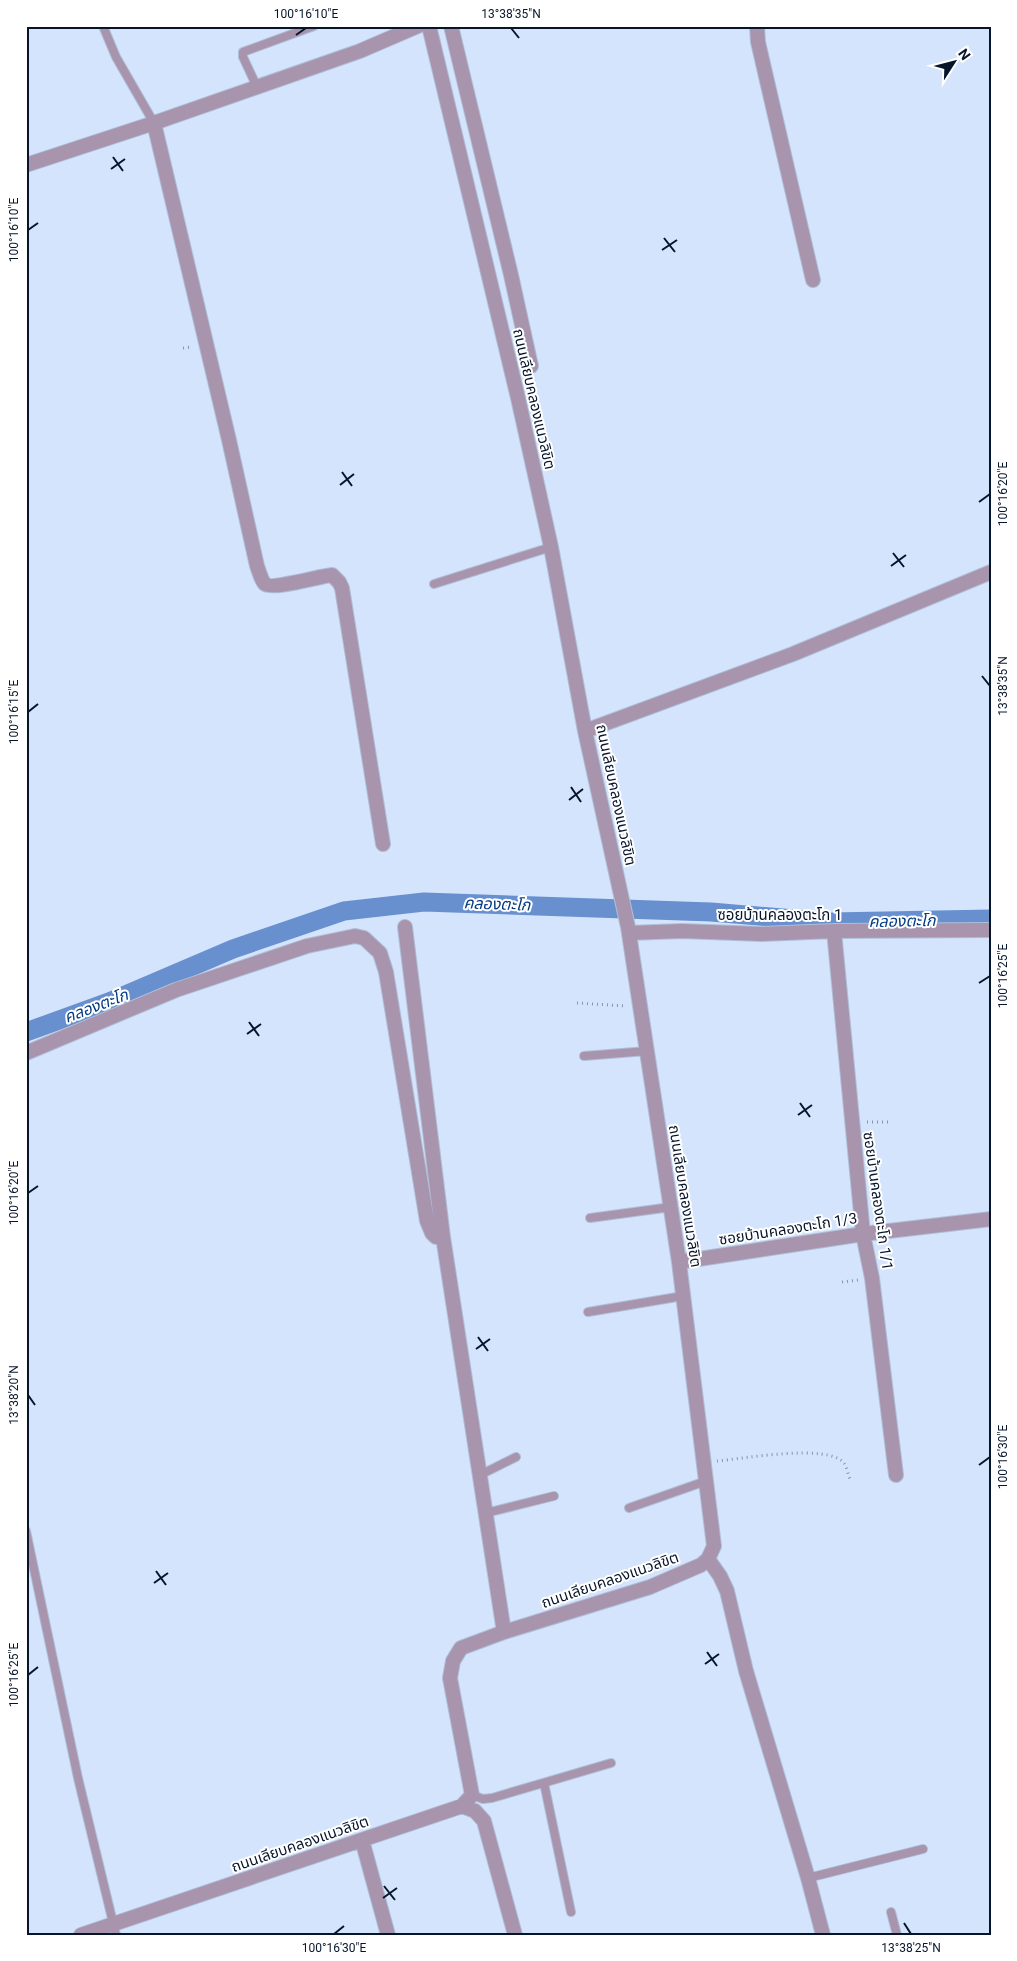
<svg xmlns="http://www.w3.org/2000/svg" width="1017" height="1961" font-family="Roboto,'Noto Sans Thai',sans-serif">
<rect width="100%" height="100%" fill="#d4e4fd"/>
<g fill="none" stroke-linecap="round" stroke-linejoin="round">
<!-- canal -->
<path stroke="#6890cf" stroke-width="19" d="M26 1032 109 1002 233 949 344 911 424 902 711 912 831 922 991 919"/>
<defs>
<path id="service" d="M103 26 116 57 154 123
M257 87 243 57V52L314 26
M434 584 551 547
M584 1056 647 1051
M590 1218 671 1207
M588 1312 683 1296
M480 1475 516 1457
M629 1508 706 1481
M486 1513 554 1496
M26 1531 78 1778 116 1935
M544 1783 571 1912
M472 1795 483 1799 492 1798 611 1763
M808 1878 923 1849
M891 1912 897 1935"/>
<path id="minor" d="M451 26 511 275 531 366
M757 26 758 42 813 280
M154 123 229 440 257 566C259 571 261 580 265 584 272 590 320 576 332 575L339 582 342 588 383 844
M26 165 154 123 360 51 418 26
M585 731 793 654 991 572
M405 927 443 1237 504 1632
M834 931 863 1234 872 1278 896 1475
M629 933 682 931 762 934 834 931 991 930
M26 1053 176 990 307 946 355 936 364 938 380 953 386 972 427 1221 432 1233 436 1237H443
M679 1262 863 1234 991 1219
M708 1559 720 1576 727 1591 746 1671 808 1878 823 1935
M462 1806 475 1811 484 1821 515 1935
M362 1840 388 1935
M81 1935 462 1806 472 1795 450 1678 453 1661 461 1648 504 1632 650 1587 701 1565 708 1559 714 1546 679 1262 628 927 585 731 551 547 518 398 429 26"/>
</defs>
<!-- service casing -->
<use href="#service" stroke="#afbfd7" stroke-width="10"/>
<!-- minor casing -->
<use href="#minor" stroke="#afbfd7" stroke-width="16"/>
<!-- path -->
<path stroke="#8594ac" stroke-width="3" stroke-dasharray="1 4" stroke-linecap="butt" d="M183 348 192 347
M577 1003 625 1006
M867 1122H889
M842 1282 859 1280
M717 1461C741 1459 828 1443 844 1463 847 1467 848 1476 851 1481"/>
<!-- service -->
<use href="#service" stroke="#a894ad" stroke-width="8"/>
<!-- minor -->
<use href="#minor" stroke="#a894ad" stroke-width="14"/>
</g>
<!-- ticks -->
<path fill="none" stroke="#07152b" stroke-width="2" d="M511 28 519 38M296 35 306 28M113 157 123 171M111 169 125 159M28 230 38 223M664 238 675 252M662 250 677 240M342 472 352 486M340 485 354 474M979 502 990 494M893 553 904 567M891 566 906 555M982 676 990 686M28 712 38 704M571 787 581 802M569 800 583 789M979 983 990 976M249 1022 259 1036M247 1034 261 1024M800 1103 810 1117M798 1115 812 1105M28 1193 38 1186M478 1337 488 1351M476 1349 490 1339M28 1395 35 1405M979 1465 990 1457M156 1571 166 1585M154 1583 168 1573M707 1652 717 1666M705 1664 719 1654M28 1675 38 1667M384 1886 395 1900M383 1898 397 1888M904 1923 911 1934M334 1934 344 1926"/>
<g text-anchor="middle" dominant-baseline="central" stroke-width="4" stroke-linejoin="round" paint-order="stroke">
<!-- street labels -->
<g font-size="15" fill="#07152b" stroke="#fff">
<text transform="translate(534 399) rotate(77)">ถนนเลียบคลองแนวลิขิต</text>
<text transform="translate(616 795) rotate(78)">ถนนเลียบคลองแนวลิขิต</text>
<text x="780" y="915">ซอยบ้านคลองตะโก 1</text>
<text transform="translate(685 1196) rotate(81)">ถนนเลียบคลองแนวลิขิต</text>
<text transform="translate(878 1201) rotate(82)">ซอยบ้านคลองตะโก 1/1</text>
<text transform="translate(788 1229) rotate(-9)">ซอยบ้านคลองตะโก 1/3</text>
<text transform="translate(610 1580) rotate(-19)">ถนนเลียบคลองแนวลิขิต</text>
<text transform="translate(300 1844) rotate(-19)">ถนนเลียบคลองแนวลิขิต</text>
</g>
<!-- water labels -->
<g font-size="16" font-style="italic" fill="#033982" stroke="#fff">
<text transform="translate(497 904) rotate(2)">คลองตะโก</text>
<text transform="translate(902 921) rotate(-1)">คลองตะโก</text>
<text transform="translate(96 1006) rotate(-21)">คลองตะโก</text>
</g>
</g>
<!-- border -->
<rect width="1017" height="1961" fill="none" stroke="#ffffff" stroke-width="55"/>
<!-- north arrow -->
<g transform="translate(954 62) rotate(54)" stroke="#ffffff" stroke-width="4" paint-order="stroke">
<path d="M0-4L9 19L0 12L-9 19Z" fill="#07152b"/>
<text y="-8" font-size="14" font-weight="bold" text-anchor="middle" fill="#07152b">N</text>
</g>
<rect x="28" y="28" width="962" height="1906" fill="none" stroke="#07152b" stroke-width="2"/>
<g font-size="12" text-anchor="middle" fill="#07152b">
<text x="306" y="18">100°16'10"E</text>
<text x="511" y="18">13°38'35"N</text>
<text transform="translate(14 230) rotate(-90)" y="4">100°16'10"E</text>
<text transform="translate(1003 494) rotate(-90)" y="4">100°16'20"E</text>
<text transform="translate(1003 686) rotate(-90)" y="4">13°38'35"N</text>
<text transform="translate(14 712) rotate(-90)" y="4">100°16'15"E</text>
<text transform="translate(1003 976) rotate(-90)" y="4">100°16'25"E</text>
<text transform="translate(14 1193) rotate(-90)" y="4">100°16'20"E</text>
<text transform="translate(14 1395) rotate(-90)" y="4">13°38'20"N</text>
<text transform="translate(1003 1457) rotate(-90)" y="4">100°16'30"E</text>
<text transform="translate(14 1675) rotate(-90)" y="4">100°16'25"E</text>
<text x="334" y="1952">100°16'30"E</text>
<text x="911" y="1952">13°38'25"N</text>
</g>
</svg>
